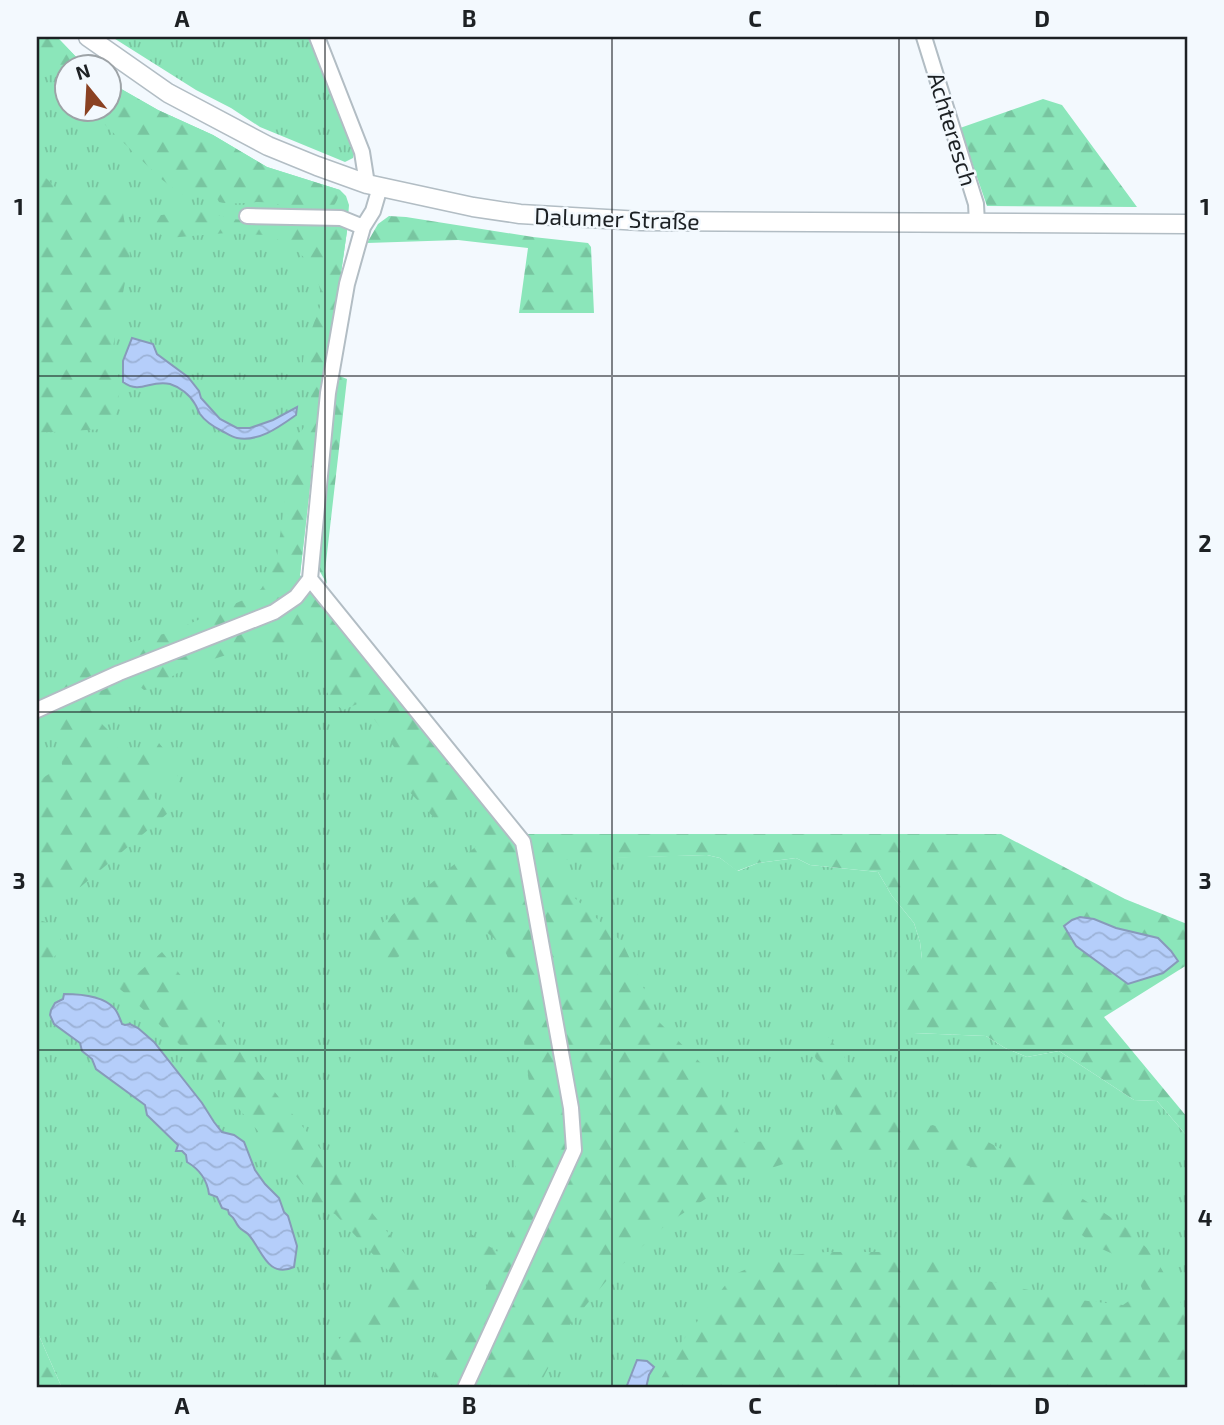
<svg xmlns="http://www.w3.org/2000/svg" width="1224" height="1425" font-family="'Exo 2',sans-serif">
<defs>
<pattern id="grass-tufts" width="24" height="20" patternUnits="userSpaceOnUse" patternTransform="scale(1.75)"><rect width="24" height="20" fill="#8be6ba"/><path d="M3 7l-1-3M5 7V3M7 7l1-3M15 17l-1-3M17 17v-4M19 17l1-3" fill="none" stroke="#78c5a0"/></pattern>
<pattern id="forest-firs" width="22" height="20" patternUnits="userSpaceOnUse" patternTransform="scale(1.75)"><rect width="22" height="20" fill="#8be6ba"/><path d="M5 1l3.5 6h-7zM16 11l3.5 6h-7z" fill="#78c5a0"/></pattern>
<pattern id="water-waves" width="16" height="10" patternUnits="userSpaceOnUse" patternTransform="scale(1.75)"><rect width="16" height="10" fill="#b5cefa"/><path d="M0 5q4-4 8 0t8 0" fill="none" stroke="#9bb1d6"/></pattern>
</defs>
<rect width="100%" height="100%" fill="#f3f9fe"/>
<!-- grass -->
<path fill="url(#grass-tufts)" d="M37 37H57L80 61 88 66H66V108H108L109 82 158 110 213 135 267 167 340 190 346 196 349 205 347 231 341 273 322 379 300 575 309 588 490 813 518 845 554 859 707 855 720 858 738 871 758 863 796 858 810 865 878 872 892 896 914 923 920 942 922 959 914 1033 986 1036 1005 1048 1027 1057 1059 1051 1134 1100 1157 1101 1187 1136V1388H62L37 1331Z
M112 37H310L350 144 354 154 353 158 345 162 260 127 231 108 196 90Z"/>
<!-- forest -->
<path fill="url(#forest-firs)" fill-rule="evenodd" d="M37 37H57L80 61 88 66H66V77L55 69 37 64Z
M109 82 158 110 213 135 267 167 340 190C338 197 337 205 330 208 315 214 284 205 269 203 253 200 236 206 219 202L215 195H185L179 193 160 178 96 116 97 109 108 108Z
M1043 99 1062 105 1137 207 987 206 960 128Z
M37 169 62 194 120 195 130 255 111 358 121 383 115 419 109 426 103 429 37 433Z
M196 207 209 209 215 214 231 219 342 227 347 231 341 273 322 379 300 575 291 588 278 600 247 618 122 666 121 658 124 644 171 632 250 597 261 589 276 564 293 444 308 421 311 396 304 380 303 361 306 344 320 307V290L315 268 290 244 264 235 226 233 168 238 152 230 147 221 148 217 182 212Z
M389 216 406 217 533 237 588 243 591 247 594 313H519L528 248 458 240 367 243 378 224Z
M337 375 347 379 325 571 327 584 319 570 317 561Z
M309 588 479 799 440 824 401 783 399 754 362 702 343 710 331 700 323 684 327 673 314 658 293 646 265 643 188 667 150 689 144 690 125 675Z
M94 663 112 666 120 686 122 697 101 723 114 736 123 763 152 742 159 743C172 759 179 768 179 789L173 792 169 789 170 780 165 771H156L142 783 168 813 78 889 43 903 37 895V782L62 765 57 722 37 728V689Z
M490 813 518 845 525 834H1001L1125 899 1187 924V965L1104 1017 1187 1117V1136L1157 1101 1134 1100 1059 1051 1027 1057 1005 1048 986 1036 914 1033 903 1013V991L907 970 922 959 920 942 914 923 892 896 878 872 810 865 796 858 758 863 737 871 720 858 707 855 555 860 564 888 622 942 660 1023 709 1071 744 1143 809 1137 843 1140 828 1084 822 1068 823 1064 816 1059 807 1035C815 1028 822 1032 829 1038L897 1123 939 1126 988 1142 1034 1167 1124 1226 1153 1254 1187 1314V1388H656L680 1344 733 1275 776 1256 827 1252H885L931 1260 978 1279 1071 1299 1123 1305 1143 1291 1131 1262 1095 1246 1044 1203 1001 1177 930 1153 875 1151 808 1156 735 1180 668 1223 613 1273 571 1323 538 1388H430L441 1356 440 1334 449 1327 456 1342 469 1331 492 1301 484 1294 491 1274 464 1243 471 1234 499 1253 525 1207 516 1182 514 1115 529 1082 516 977 503 946 483 929 456 917 452 916 389 964 371 960 367 948 369 934 484 840 475 821ZM1094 919 1116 928 1158 938 1095 959 1076 946Z
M37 919C57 926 62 928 61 950L50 961 38 966H37Z
M162 952 426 1280 429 1295 338 1366 325 1353 398 1281 335 1214 313 1207 310 1193C249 1120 189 1046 115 985L131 979Z
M37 1331 62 1388H37Z"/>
<!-- water -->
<path fill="url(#water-waves)" stroke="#879aba" stroke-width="2" d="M132 338 153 344 157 354 188 377 199 391 201 398 220 419 237 428H250L273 420 297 407 296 415C279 427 259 442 237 438 232 437 226 433 222 431 214 427 205 421 200 414 198 411 197 407 195 404 190 395 180 387 170 384 150 379 141 395 123 382V361Z
M1080 917 1094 919 1116 928 1158 938 1171 951 1178 961 1163 973 1128 984 1076 946 1064 926 1072 920Z
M64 994C79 994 103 996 114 1008 118 1012 120 1019 122 1024L125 1025 130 1024 138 1028 154 1042 202 1103 214 1122 222 1132 234 1135 244 1142 255 1170 265 1184 279 1198 284 1212 288 1216 297 1246 294 1267C267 1279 262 1249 248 1234 245 1231 241 1230 239 1227 234 1221 236 1219 229 1214L228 1210 222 1208 217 1197 209 1194C207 1179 199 1169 187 1162L186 1155 182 1151H176L178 1145 147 1115 145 1105 96 1069 92 1059 82 1051 80 1043 54 1024 50 1015 51 1010 55 1003 63 999Z
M637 1360 647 1361 654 1367 649 1375 646 1388H626Z"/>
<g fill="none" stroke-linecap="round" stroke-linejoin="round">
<defs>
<path id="minor" d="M317 37 362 152 367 184
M924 37 976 204 977 223
M380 187 373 211 363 227 347 284 328 393 310 579 523 842 571 1108 574 1150 465 1388
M247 216 341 218 363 227
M37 710 119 673 274 612 296 597 310 579"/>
<path id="major" d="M88 37 168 93 268 146 317 166 367 184 473 207 520 214 641 221 1187 224"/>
</defs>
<!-- minor casing -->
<use href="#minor" stroke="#b2bdc4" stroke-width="18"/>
<!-- major casing -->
<use href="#major" stroke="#b2bdc4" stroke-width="21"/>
<!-- minor -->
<use href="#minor" stroke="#fff" stroke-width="14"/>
<!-- major -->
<use href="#major" stroke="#fff" stroke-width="18"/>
</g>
<!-- grid -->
<path fill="none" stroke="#1d2124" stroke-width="2" stroke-opacity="0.55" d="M325 37V1388M612 37V1388M899 37V1388M37 376H1187M37 712H1187M37 1050H1187"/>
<g text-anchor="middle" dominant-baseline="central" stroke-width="5" stroke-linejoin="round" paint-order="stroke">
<!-- street labels -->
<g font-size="23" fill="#1d2124" stroke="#f3f9fe">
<text transform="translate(953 129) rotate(73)">Achteresch</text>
<text transform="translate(617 218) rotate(2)">Dalumer Straße</text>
</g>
</g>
<!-- border -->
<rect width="1224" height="1425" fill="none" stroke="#f3f9fe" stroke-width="77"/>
<!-- north arrow -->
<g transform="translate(88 88) rotate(342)"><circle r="33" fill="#f3f9fe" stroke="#9da3a7" stroke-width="2"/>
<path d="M0-5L12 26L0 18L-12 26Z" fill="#8a4122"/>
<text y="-10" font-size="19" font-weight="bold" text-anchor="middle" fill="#1d2124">N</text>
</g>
<rect x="38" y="38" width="1148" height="1348" fill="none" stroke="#1d2124" stroke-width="2.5"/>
<g font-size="23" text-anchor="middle" font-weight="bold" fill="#1d2124">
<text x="182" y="27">A</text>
<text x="469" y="27">B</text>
<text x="755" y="27">C</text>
<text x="1042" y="27">D</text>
<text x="19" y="215">1</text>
<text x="1205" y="215">1</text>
<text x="19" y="552">2</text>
<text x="1205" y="552">2</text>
<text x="19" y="889">3</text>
<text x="1205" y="889">3</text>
<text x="19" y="1226">4</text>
<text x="1205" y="1226">4</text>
<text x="182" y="1414">A</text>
<text x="469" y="1414">B</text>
<text x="755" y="1414">C</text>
<text x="1042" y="1414">D</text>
</g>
</svg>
